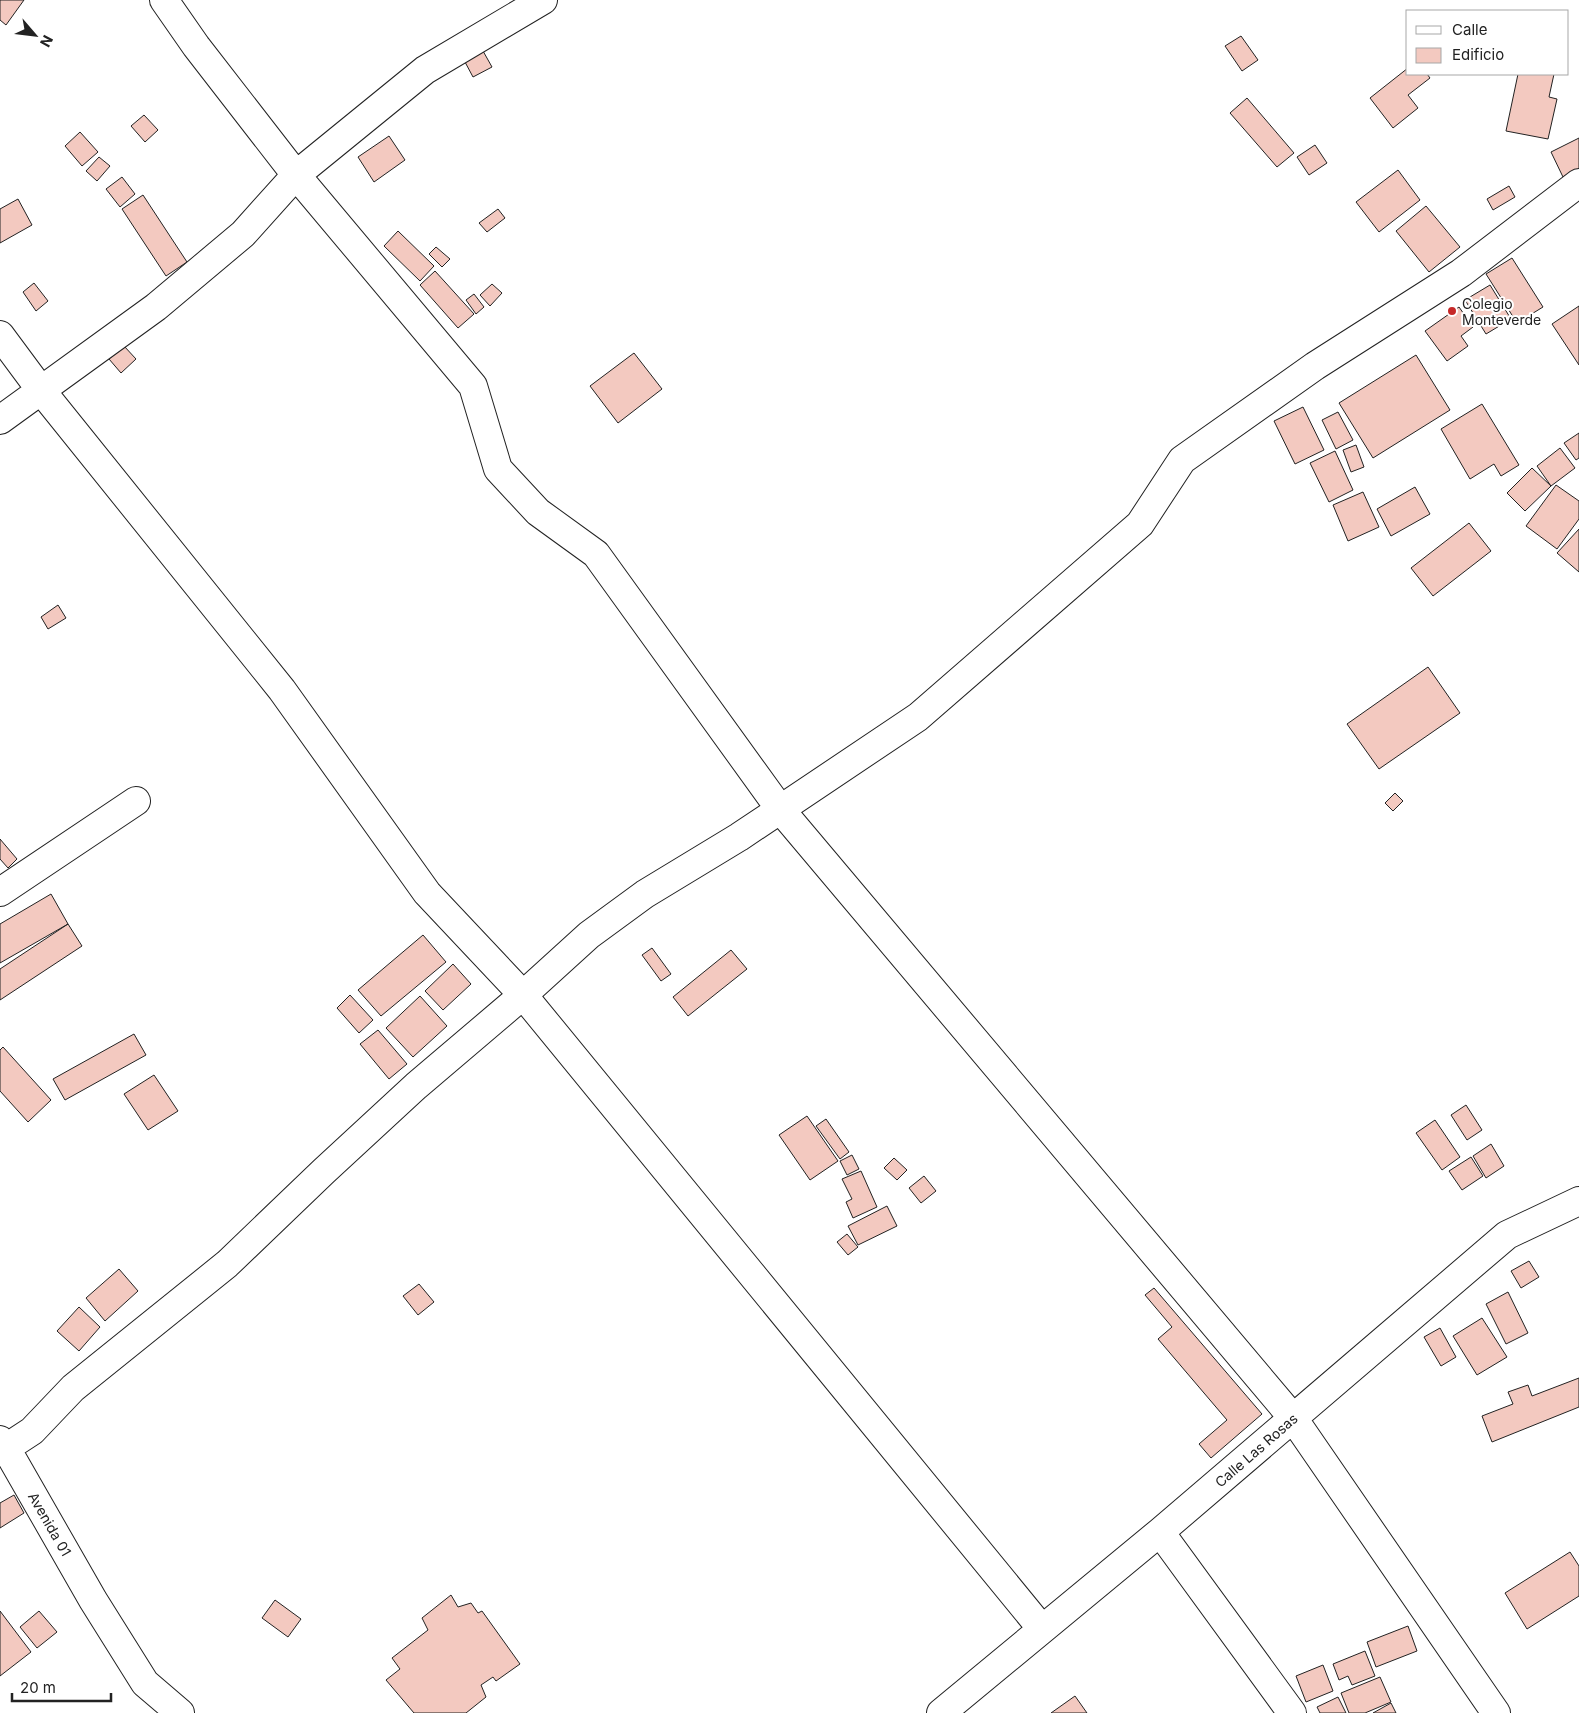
<svg xmlns="http://www.w3.org/2000/svg" width="1579" height="1713" font-family="Inter,sans-serif">
<rect width="100%" height="100%" fill="#fff"/>
<!-- building -->
<path fill="#f3c9c0" stroke="#222" d="M0 0H24L6 25 0 20Z
M1241 36 1258 60 1242 71 1225 46Z
M483 51 492 67 473 77 465 62Z
M1408 68V74H1427L1430 78 1408 95 1418 108 1393 128 1370 98Z
M1518 74H1554L1549 97 1557 99 1548 139 1506 131Z
M1247 98 1294 153 1277 167 1230 113Z
M144 115 158 130 145 142 131 126Z
M80 132 98 152 82 166 65 146Z
M389 136 405 160 374 182 358 157Z
M1579 138V169L1563 177 1551 152Z
M1315 145 1327 163 1309 175 1297 157Z
M99 157 110 166 97 181 86 171Z
M1398 170 1420 200 1379 232 1356 202Z
M122 177 135 194 120 207 106 189Z
M1509 186 1515 197 1493 210 1487 199Z
M143 195 187 262 166 276 122 209Z
M18 199 32 225 0 243V209Z
M1426 206 1460 247 1429 272 1396 231Z
M498 209 505 218 487 232 479 223Z
M398 231 434 266 420 281 384 246Z
M436 247 450 259 442 267 429 254Z
M1512 258 1543 307 1517 323 1486 274Z
M435 271 474 314 458 328 420 285Z
M34 283 48 301 36 311 23 292Z
M492 284 502 293 490 306 480 295Z
M1490 285 1511 319 1486 334 1465 300Z
M474 294 484 307 476 314 466 300Z
M1579 306V365L1552 324Z
M1459 307 1473 327 1461 336 1468 346 1447 361 1425 331Z
M124 346 136 359 121 373 109 359Z
M634 353 662 389 618 423 590 386Z
M1416 355 1450 410 1373 458 1339 403Z
M1482 404 1519 465 1501 476 1494 464 1470 479 1441 429Z
M1303 407 1324 450 1295 464 1274 421Z
M1338 412 1353 440 1336 449 1322 420Z
M1579 433V458L1576 460 1564 443Z
M1356 445 1364 467 1351 472 1343 450Z
M1560 448 1575 468 1551 486 1537 466Z
M1335 451 1353 490 1329 502 1310 463Z
M1532 468 1551 486 1525 511 1507 493Z
M1556 485 1579 501V519L1557 549 1526 526Z
M1415 487 1430 514 1391 536 1377 509Z
M1363 492 1379 527 1348 541 1333 505Z
M1469 523 1491 551 1433 596 1411 568Z
M1579 529V572L1557 553Z
M58 605 66 618 48 629 41 617Z
M1428 667 1460 713 1379 769 1347 724Z
M1395 793 1403 801 1393 811 1385 803Z
M0 839 17 859 8 868 0 859Z
M51 894 68 924 0 963V924Z
M68 924 82 946 0 1000V969Z
M423 935 446 962 381 1016 358 990Z
M652 948 671 974 661 981 642 955Z
M731 950 747 969 688 1016 673 997Z
M453 964 471 984 443 1010 425 991Z
M350 995 373 1020 359 1033 337 1008Z
M420 996 447 1026 413 1057 386 1028Z
M378 1030 407 1064 389 1079 360 1044Z
M134 1034 146 1055 65 1100 53 1079Z
M3 1047 51 1100 28 1122 0 1091V1050Z
M154 1075 178 1111 148 1130 124 1094Z
M1466 1105 1482 1130 1467 1140 1451 1115Z
M807 1116 838 1161 810 1180 779 1135Z
M826 1119 849 1152 840 1159 816 1126Z
M1435 1120 1460 1157 1442 1170 1416 1133Z
M1491 1144 1504 1166 1486 1178 1473 1156Z
M852 1155 859 1169 847 1175 840 1161Z
M1471 1157 1483 1176 1462 1190 1449 1171Z
M894 1158 907 1170 897 1180 884 1168Z
M861 1171 877 1207 853 1218 846 1202 852 1199 842 1179Z
M924 1176 936 1191 921 1203 909 1188Z
M887 1206 897 1226 858 1245 848 1226Z
M847 1234 858 1247 848 1255 837 1242Z
M1529 1261 1539 1277 1521 1288 1511 1271Z
M119 1269 138 1291 105 1321 86 1298Z
M419 1284 434 1302 418 1315 403 1296Z
M1154 1288 1262 1414 1211 1458 1199 1444 1227 1420 1158 1339 1172 1327 1145 1295Z
M1508 1292 1528 1333 1506 1344 1486 1304Z
M79 1307 100 1327 79 1351 57 1331Z
M1482 1318 1507 1357 1477 1375 1453 1336Z
M1440 1328 1456 1357 1441 1366 1424 1337Z
M1579 1378V1407L1492 1442 1482 1416 1513 1404 1508 1392 1528 1385 1532 1396Z
M14 1495 24 1513 0 1528V1503Z
M1570 1552 1579 1566V1596L1527 1629 1505 1593Z
M451 1595 458 1607 471 1603 478 1613 482 1611 520 1664 496 1681 493 1677 481 1685 486 1697 466 1713H414L386 1680 400 1669 392 1658 428 1630 422 1618Z
M275 1600 301 1619 288 1637 262 1618Z
M0 1611 31 1652 0 1676Z
M39 1611 57 1632 37 1648 20 1627Z
M1408 1626 1417 1651 1376 1667 1367 1642Z
M1365 1651 1375 1676 1352 1685 1348 1676 1339 1680 1333 1664Z
M1323 1665 1333 1691 1306 1702 1296 1676Z
M1380 1677 1391 1702 1365 1713H1349L1341 1693Z
M1075 1696 1087 1713H1051Z
M1338 1697 1346 1713H1320L1317 1707Z
M1391 1703 1396 1713H1373Z"/>
<g fill="none" stroke-linecap="round" stroke-linejoin="round">
<defs>
<path id="minor" d="M164 0 196 46 296 175 473 386 498 469 538 512 596 554 780 809 1293 1418 1496 1713
M0 335 40 389 282 690 427 893 523 995 416 1086 324 1171 227 1264 73 1388 32 1431 6 1448 0 1440
M0 420 156 307 243 234 296 175 425 70 543 0
M0 892 136 801
M6 1448 93 1600 145 1683 180 1713
M1160 1532 1292 1713
M1042 1629 523 995 589 935 645 894 739 837 918 717 1140 524 1182 460 1315 366 1461 273 1579 183
M941 1713 1160 1532 1507 1235 1579 1201"/>
</defs>
<!-- minor casing -->
<use href="#minor" stroke="#222" stroke-width="30"/>
<!-- minor -->
<use href="#minor" stroke="#fff" stroke-width="28"/>
</g>
<!-- markers -->
<circle fill="#c62828" stroke="#fff" stroke-width="2" cx="1452" cy="311" r="5"/>
<g text-anchor="middle" dominant-baseline="central" stroke-width="4" stroke-linejoin="round" paint-order="stroke">
<!-- poi labels -->
<g font-size="14" fill="#222" stroke="#fff" text-anchor="start">
<text x="1462" y="303">Colegio<tspan x="1462" dy="16">Monteverde</tspan></text>
</g>
<!-- street labels -->
<g font-size="14" fill="#222" stroke="#fff">
<text transform="translate(1256 1450) rotate(-41)">Calle Las Rosas</text>
<text transform="translate(50 1524) rotate(60)">Avenida 01</text>
</g>
</g>
<!-- legend -->
<rect x="1406" y="10" width="162" height="65" fill="#ffffff" stroke="#a7a7a7"/>
<rect x="1416" y="26" width="25" height="8" fill="#ffffff" stroke="#a7a7a7"/>
<text x="1452" y="35" font-size="15" fill="#222222">Calle</text>
<rect x="1416" y="48" width="25" height="15" fill="#f3c9c0" stroke="#a7a7a7"/>
<text x="1452" y="60" font-size="15" fill="#222222">Edificio</text>
<!-- north arrow -->
<g transform="translate(35 35) rotate(118)" stroke="#ffffff" stroke-width="4" paint-order="stroke">
<path d="M0-4L9 19L0 12L-9 19Z" fill="#222222"/>
<text y="-8" font-size="14" font-weight="bold" text-anchor="middle" fill="#222222">N</text>
</g>
<!-- scale -->
<path d="M12 1693v8h99v-8" fill="none" stroke="#222222" stroke-width="2.5"/>
<text x="20" y="1693" font-size="15" fill="#222222" stroke="#ffffff" stroke-width="4" paint-order="stroke">20 m</text>
</svg>
